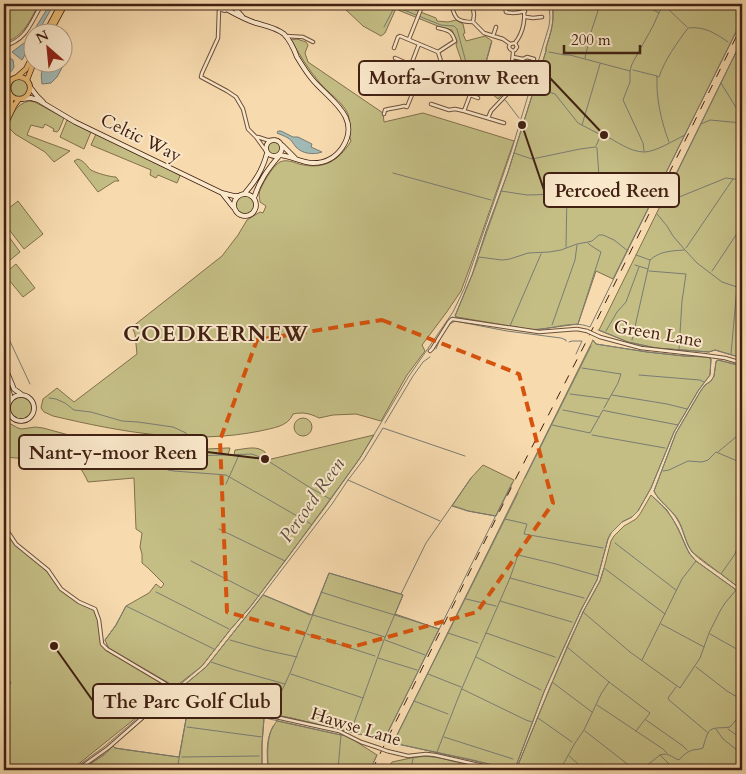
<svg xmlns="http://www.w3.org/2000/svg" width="746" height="774" font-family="Cardo,serif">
<rect width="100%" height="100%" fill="#f7dbaf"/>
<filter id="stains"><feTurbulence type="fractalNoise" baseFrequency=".004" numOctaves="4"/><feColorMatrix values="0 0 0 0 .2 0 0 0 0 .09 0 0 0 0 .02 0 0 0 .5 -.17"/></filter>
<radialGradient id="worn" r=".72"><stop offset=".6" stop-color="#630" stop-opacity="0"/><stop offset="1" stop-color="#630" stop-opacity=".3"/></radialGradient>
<!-- green -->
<path fill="#c4be85" stroke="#826f4c" d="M4 4H39C29 22 24 36 4 43Z
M336 4H365L375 9 378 4H398L385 33 381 36 363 26 343 7Z
M400 4 436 18 437 21 448 22 456 20 463 24 465 33 463 34 466 41 485 36 492 41 482 77 502 95 498 99 465 71 456 45 457 43 452 30 440 27 398 10Z
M552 4H742V20L613 279 596 271 578 324 534 330 456 317 455 316 472 275 486 231 508 172 546 51V48C551 31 555 22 552 4Z
M297 39 306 42 308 45 305 53 308 62 383 113 384 122 423 113 514 141 475 253 461 291 446 313 422 345 425 351 407 375 381 421 356 414 333 415 319 418C309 413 303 412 293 414 288 427 272 428 260 431 191 445 121 432 53 416L44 412 41 408 43 399 57 388 74 402 137 354 135 334 132 327 222 256 238 235 247 220 260 212 263 213 266 206 260 202C260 200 259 197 259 194 260 187 273 165 280 162 286 159 293 162 299 164 323 170 338 162 351 141 348 133 351 123 348 114 342 101 328 93 319 82 308 69 300 55 291 40Z
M742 40V358L715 350 709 352 656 348 628 342 599 330Z
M11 88a9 9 0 1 1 18 0a9 9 0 1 1-18 0Z
M29 101 35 102 64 118 59 130 57 132 53 131 54 129 45 124 43 128 31 125 27 135 70 151 54 162 45 152 15 134 7 126C12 115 16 104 29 101Z
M67 120 91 132 84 149 60 137Z
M96 134 178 174 180 176 177 183 158 175 156 178 150 175 151 170 91 145Z
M267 148a7 7 0 1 1 14 0a7 7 0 1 1-14 0Z
M78 159C86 162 86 166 91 170 96 173 110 177 116 177L119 181H115L98 192 74 161Z
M236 205a9 9 0 1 1 18 0a9 9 0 1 1-18 0Z
M18 201 43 234 24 249 4 223V212Z
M4 230 20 252 4 265Z
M16 264 35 288 23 297 4 274Z
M593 340 596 344 647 352 684 356 708 357 711 359 710 375 698 391 674 432 651 488 638 511 632 517 622 522 611 533 608 539 597 580 581 610 565 645 544 692 516 766V770L393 743Z
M718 360 742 366V592L738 587 692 552C685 542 684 530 677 519 671 509 658 501 654 491L676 433 700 392 705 385 711 381 714 376 716 362Z
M10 408a11 11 0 1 1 22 0a11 11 0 1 1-22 0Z
M294 427a9 9 0 1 1 18 0a9 9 0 1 1-18 0Z
M7 422 18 428 22 429 35 427 43 428 102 444 117 447 166 451 227 448H230L228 455H234L235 450C246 449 256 445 265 452V459L267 460 374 435 360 458 323 510 251 606 230 630 202 666 176 688 109 649 105 640 116 625 126 606 149 593 156 584 161 588 164 584 148 568 142 563V554L140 547 142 533 136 529 134 478 88 482C85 475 81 469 77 463L4 457V435L8 432 6 423Z
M483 465 514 480 496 516 468 511 452 506 471 478Z
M651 495 667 510 672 518 678 528 689 553 696 561 735 589 742 598V770H522L519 768 518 765 567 647 583 612 600 581 604 568 611 541 614 536 624 526 636 519 640 514Z
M4 526 16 544 48 570 54 579 68 595 95 609 99 620 102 644 107 649 173 688 71 770H4Z
M329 573 401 594 403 595 395 614 439 629 384 740C353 733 322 725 291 718 255 711 217 704 183 689V686L206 667 263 595 312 615Z
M190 697 217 706 264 718 262 744V770H81L105 754 113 746 115 748 128 750 179 757Z
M277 721 341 735H346L377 755 370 770H268C267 752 265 736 277 721Z
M420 756 437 757 492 770H387L392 762Z"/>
<!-- water -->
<path fill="#a1b9b5" stroke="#7a7c74" d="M50 4H54L38 32H33Z
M28 40 32 42 22 60 12 52Z
M63 53 69 55 57 77 51 83 42 84C41 75 40 69 47 63L62 62Z
M4 54 13 60 14 67C12 71 9 75 4 74Z
M278 131H281L293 137H298L312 144 311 147 322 152C314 155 302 154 296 147 293 144 292 140 288 138 285 136 281 135 277 133Z"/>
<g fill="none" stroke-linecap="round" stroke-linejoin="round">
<!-- stream -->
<path stroke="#7a7c74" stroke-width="1" d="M643 4 659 13
M663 6 667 8 687 27
M399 8 441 25 454 26 457 29 467 66 472 72 506 101 519 118
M384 27 396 4
M549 52 565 55H570L630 71
M585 58 591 32 598 11 596 6V4
M633 70 657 76C656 98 661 121 669 142
M657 76 659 77C665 59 677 43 688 28 704 26 715 33 728 42
M480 77 483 73 491 43
M721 83 740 114 742 121
M535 86 542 90 555 94 578 123 601 135H604C616 141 630 152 644 152 656 152 674 140 685 135
M701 124 710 120 742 123
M582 125 600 64
M596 146 600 137
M644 151 643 143 623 100 630 82V71L632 64 653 26 663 4
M514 153 532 159 580 149 595 147 597 148 599 177 598 191
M393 173 491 200
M660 185 742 20
M669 189 742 40
M501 191 527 195 598 193 651 203 590 327C571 319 548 332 528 329
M660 208 662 204 726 178 742 180
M657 214 667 226 673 236 685 250 697 263 722 282 737 287 731 354
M566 247 567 194
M686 248 733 179
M479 254 508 172 546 51V48C551 31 555 22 552 4
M636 255 650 260
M635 265 648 269
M649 271 686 274 682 301 679 349
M712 271 742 226
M740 284 742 281
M4 321 8 337 30 384
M482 322 456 317 455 316 472 275 479 257 502 260 510 259 528 253 549 252 561 250 577 244 588 242 592 241 599 235H603L614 240 628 251
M578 324 601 252 590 245 588 243
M552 325 575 260 577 245
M510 326 541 254
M447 327 450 324 455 321 507 331 561 338 566 340V341
M598 330 628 342 656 348 709 352 715 350 742 358
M606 331 617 312 626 302 639 267
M632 340 650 260C660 251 671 251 684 250
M569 342 572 341H582L576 354
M436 349 440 339
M582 368 621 374 618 383 604 408
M639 375 700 380 704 382
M742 387V390
M570 394 609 399
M612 395 667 404 687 409
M49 398 56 399 65 403 74 410 91 412 122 421 138 422 173 427 186 433 187 436
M563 410 599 417
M385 423 413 376 423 362 430 357
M552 425 590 433 603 410 606 411 678 425
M592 435 665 448
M187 451 189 456H192L252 454 265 459 309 487 330 499
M718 452 742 432
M465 456 383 428 364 459 348 480 332 504 255 605 206 667 183 686V689C217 704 255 711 291 718 322 725 353 733 384 740L512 483
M742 466 738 479 742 483
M168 470 174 471 226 475 311 524
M663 471 669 470 688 461 702 462 708 460 716 452 742 463
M525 478 591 346
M348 480 440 521
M226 484 239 455
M652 496C662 505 671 514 677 527 683 538 685 549 694 559
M454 506 468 511 495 516
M505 519 527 524 524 534 603 548
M219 529 285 561
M742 534 735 554 721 574 738 587 742 592
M615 543 676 590
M191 561 259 596
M719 573C710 566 694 557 689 547 684 538 683 527 677 518 671 509 658 500 654 491L676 433 700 392 705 385 711 381 714 376 716 361 718 360 742 366
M510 578 584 598
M156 592 229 629
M321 592C360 605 400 616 439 629
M264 595 310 615
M466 599 496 606
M500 601 572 622
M583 612 630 652 680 688 700 658 709 633 720 611 725 603 736 590
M313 615 385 637
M661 624 704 647
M448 633 478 643
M486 633 555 657
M307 634 375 656
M710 634 742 652
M105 640 116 625 126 606 214 649
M230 640 265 650 297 657
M385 640 425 655
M107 645 109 649 115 652 174 686
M567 647 609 682 650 713 636 731
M476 657 541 690
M378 658 417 670
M642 660 682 579 696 561 735 589 742 598
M211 662 235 670 285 684
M696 667 727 691 742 700
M4 671 11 683 4 691
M291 674 363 698
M428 674 461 687
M553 680 583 612 600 581 604 568 665 614
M676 687 668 698 669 700 707 732
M462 689 526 720 532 722
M169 697 176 692 182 694
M193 698 243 713 341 735 338 770
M414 701 448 714
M597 705 663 749 667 753
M271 714 290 673 329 573 400 594
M538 718 572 742
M646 720 683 746 687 750
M187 727 262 737
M716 729 723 739 742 754
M728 729 742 739
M130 731 165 700
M351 731 384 640 403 595 401 594 426 543 471 478
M585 731 635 770
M444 737 513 759
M115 748 178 757
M437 752 462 688 510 578 518 555 556 564 598 576
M660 755 675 770
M569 756 585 770
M182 757 259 756
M268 764 309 770
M463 764 492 770
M4 765 12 767 10 770
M89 766 92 767 127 770
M72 770 104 747 162 697 202 666 230 630 251 606 291 553 360 458 409 376 453 312 464 289 511 152 549 26 550 18 549 4
M81 770 105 754 113 746
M177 770 190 697 185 696
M225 770 261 766
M262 770V744L264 719
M268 770C268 755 266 739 273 726
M370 770 377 755
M379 770 382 764
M411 770 413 758C428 754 441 758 456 762
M456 770 459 763
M512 770 473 760 393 743 518 493
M516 770V766L544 692 565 645 581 610 597 580 608 539 611 533 622 522 632 517 638 511 651 488 674 432 698 391 710 375 711 359 708 357 684 356 647 352 596 344 593 340
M522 770 519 768 518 765 552 682 592 712
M560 770 575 743 584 730 601 694 609 682
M641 770 660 755C668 752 671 757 679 760 682 757 684 754 688 752 692 749 698 750 703 748 704 744 705 740 707 735 710 725 722 729 730 727L742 713"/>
<defs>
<path id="street" d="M451 4C455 19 457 22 473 22L484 33 503 39 510 44 515 43 517 47 515 50 513 51 510 49 509 47 510 44
M505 7 506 12C513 14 518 13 525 11
M473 8 474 15 473 22
M219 9 218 38 202 73 201 77 227 91 236 97 243 109 248 129 256 137 266 151
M526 17 533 18 542 17
M286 36 303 37 313 42
M493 36 496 27
M409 39 423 4
M515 43C524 32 526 17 523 4
M4 46C27 40 31 22 42 4
M394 48 398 37 400 36 438 52 445 74 450 78 472 87V90L464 111
M438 52 455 41C452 31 448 30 438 28
M513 57 523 59 527 57 534 59
M395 58 411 65
M488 63 511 69
M4 79H13
M374 79C381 82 387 87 395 85
M394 80 395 85 402 86 413 91
M513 80 525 82
M4 85 10 93
M446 89 450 79
M470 95 478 98
M431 104 449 110 455 109 464 111 504 123
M384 114 385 110C391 108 397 108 404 106L407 107 422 70 411 65 419 44
M488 118 491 111 511 90C513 82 511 76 511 68 512 62 513 57 513 51
M258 137 267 140H272
M600 337 641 348 703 355 725 358 742 363
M430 351 432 349 449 322 452 319 539 332 577 329 587 331
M4 410 7 406
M4 413 9 415
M4 526 16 544 48 570 61 589 79 602 95 609 99 620 102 644 107 649 176 690
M176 690 230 707 339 731 361 742 379 748
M387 751 408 756 426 754 435 755 501 770
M77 770 108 748 166 697 176 690"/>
<path id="secondary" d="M218 4 220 9 225 10 230 8 232 4
M232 5 242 16
M228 10C237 15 246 20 256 23 266 26 275 27 284 34 290 40 294 49 297 57 302 65 306 72 312 79 328 99 363 117 342 148 335 158 325 163 313 163 302 163 291 156 280 155
M30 87 37 96 43 102
M22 99 31 98 38 100 75 122 222 193 234 196H238
M266 148a8 8 0 1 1 16 0a8 8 0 1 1-16 0Z
M282 145 295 158
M222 193 233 207
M245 193C256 181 263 169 267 153
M234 205a11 11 0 1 1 22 0a11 11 0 1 1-22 0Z
M254 198C259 181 268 169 279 156
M4 365 14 389 21 394
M4 377 10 395 9 400
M8 408a13 13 0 1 1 26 0a13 13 0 1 1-26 0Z"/>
<path id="primary" d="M46 32 61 4
M50 32 65 4
M17 77 26 69 32 57
M8 88a11 11 0 1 1 22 0a11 11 0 1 1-22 0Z
M27 80 34 62
M4 118 11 103V96
M4 127 14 106 19 99"/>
</defs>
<!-- street casing -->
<use href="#street" stroke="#6e4f39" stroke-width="4.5"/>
<!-- secondary casing -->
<use href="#secondary" stroke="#402012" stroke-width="5.5"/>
<!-- primary casing -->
<use href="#primary" stroke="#402012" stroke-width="6"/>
<!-- street -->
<use href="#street" stroke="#fae8cb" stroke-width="2.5"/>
<!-- secondary -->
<use href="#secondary" stroke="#fae8cb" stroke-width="4"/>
<!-- primary -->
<use href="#primary" stroke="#ecbe78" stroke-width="4.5"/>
<!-- rail -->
<path stroke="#402012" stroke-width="1" stroke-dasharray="9 9" stroke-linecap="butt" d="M372 770 515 480 586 342 742 25"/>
<defs>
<path id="street-bridge" d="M587 331 600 337
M379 748 387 751"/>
</defs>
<!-- street-bridge casing -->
<use href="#street-bridge" stroke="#6e4f39" stroke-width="4.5" stroke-linecap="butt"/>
<!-- street-bridge -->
<use href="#street-bridge" stroke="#fae8cb" stroke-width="2.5"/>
</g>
<!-- marked area -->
<path fill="none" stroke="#d7530d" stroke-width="4" stroke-dasharray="10 6" stroke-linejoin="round" d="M382 320 519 374 553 503 477 612 352 647 227 612 220 440 257 340Z"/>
<g text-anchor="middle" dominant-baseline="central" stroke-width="4" stroke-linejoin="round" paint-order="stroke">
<!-- street labels -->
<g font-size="18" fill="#402012" stroke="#fae8cb">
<text transform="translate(141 138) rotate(26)">Celtic Way</text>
<text transform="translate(658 334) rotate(10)">Green Lane</text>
<text transform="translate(356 727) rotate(17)">Hawse Lane</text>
</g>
<!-- water labels -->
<g font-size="19" font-style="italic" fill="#5d4e43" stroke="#fae8cb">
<text transform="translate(312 500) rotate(-55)">Percoed Reen</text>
</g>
<!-- district labels -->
<g font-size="22" font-weight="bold" letter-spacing="1" fill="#402012" stroke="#fae8cb">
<text x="216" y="334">COEDKERNEW</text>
</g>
</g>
<!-- callouts -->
<path fill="none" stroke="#402012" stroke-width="2" d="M604 135L550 78M522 125L544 190M265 459L207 452M54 646L93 701"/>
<g fill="#402012" stroke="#fae8cb" stroke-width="2">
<circle cx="604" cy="135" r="5"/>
<circle cx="522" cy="125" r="5"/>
<circle cx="265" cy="459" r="5"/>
<circle cx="54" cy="646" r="5"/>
</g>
<g fill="#fae8cb" stroke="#402012" stroke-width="2">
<rect x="359" y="61" width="191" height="34" rx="5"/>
<rect x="544" y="173" width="135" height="34" rx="5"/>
<rect x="19" y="435" width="188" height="34" rx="5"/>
<rect x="93" y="684" width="188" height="34" rx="5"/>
</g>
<g font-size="19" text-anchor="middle" font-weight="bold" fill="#402012">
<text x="454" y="84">Morfa-Gronw Reen</text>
<text x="612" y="197">Percoed Reen</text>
<text x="113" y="459">Nant-y-moor Reen</text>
<text x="187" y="708">The Parc Golf Club</text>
</g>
<!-- margin -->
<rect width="746" height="774" fill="none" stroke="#f7dbaf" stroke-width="20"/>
<rect x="5" y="5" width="736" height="764" fill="none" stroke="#402012" stroke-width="2.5"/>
<rect x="10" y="10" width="726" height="754" fill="none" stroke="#402012"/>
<!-- north arrow -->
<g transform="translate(48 48) rotate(333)"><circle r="24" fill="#fae8cb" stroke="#b09881"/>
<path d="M0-4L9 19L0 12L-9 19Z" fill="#8f2418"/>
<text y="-8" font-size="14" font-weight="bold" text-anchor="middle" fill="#402012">N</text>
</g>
<!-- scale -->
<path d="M564 45v8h76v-8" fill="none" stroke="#402012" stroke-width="2.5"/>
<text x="571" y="45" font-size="15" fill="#402012" stroke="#fae8cb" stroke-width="4" paint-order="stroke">200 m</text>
<rect width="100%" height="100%" filter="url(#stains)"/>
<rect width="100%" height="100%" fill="url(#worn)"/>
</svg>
